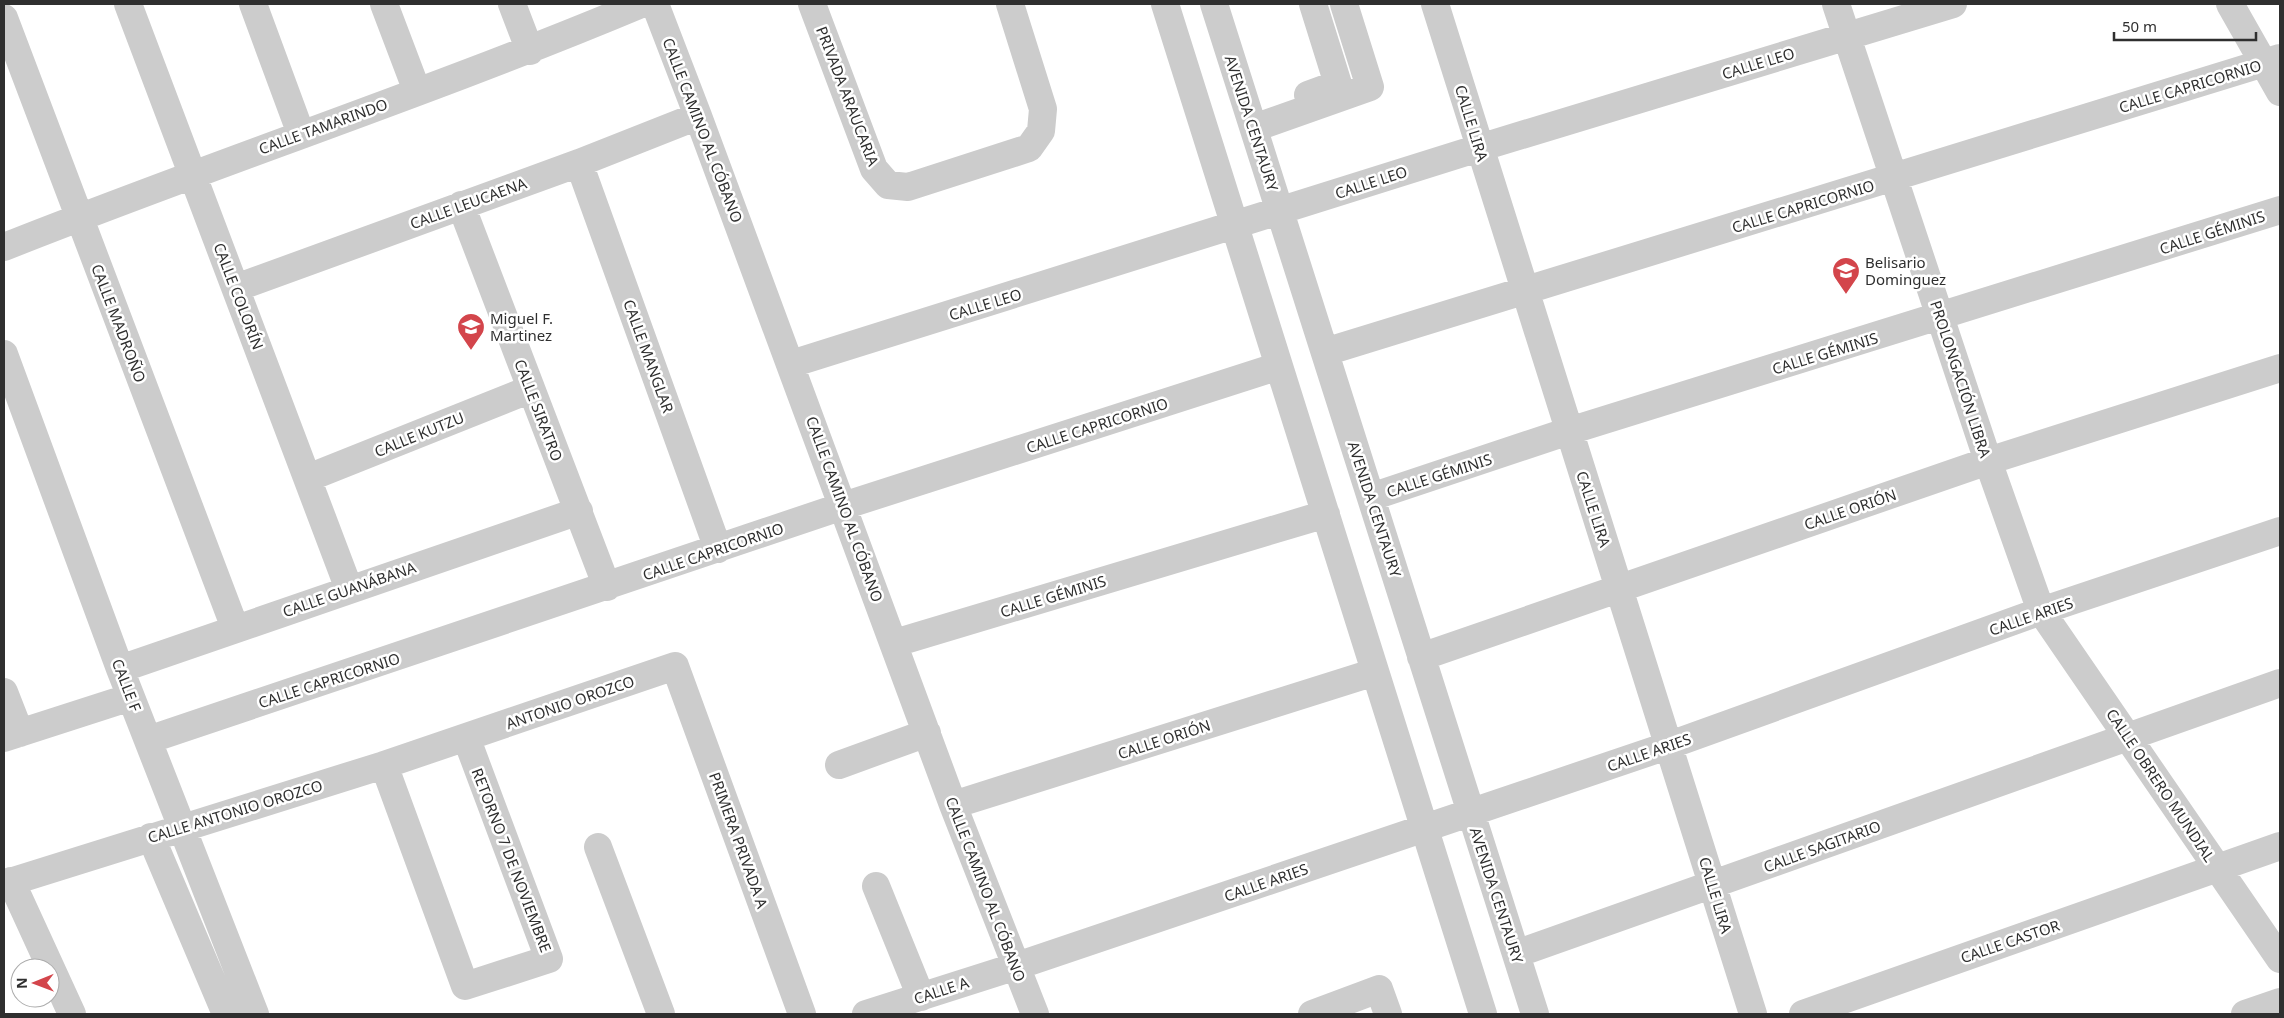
<svg xmlns="http://www.w3.org/2000/svg" width="2284" height="1018" font-family="'Noto Sans',sans-serif">
<rect width="100%" height="100%" fill="#fff"/>
<g fill="none" stroke-linecap="round" stroke-linejoin="round">
<!-- minor -->
<path stroke="#ccc" stroke-width="28" d="M128 4 349 589
M253 4 301 134
M384 4 417 91
M512 4 530 51
M655 4 698 116 953 805 1035 1014
M812 4 874 169 888 185 908 187 1029 148 1041 131 1043 109 1010 4
M1165 4 1483 1014
M1214 4 1535 1014
M1435 4 1753 1014
M1836 4 1988 461 2041 611 2280 959
M2230 4 2280 92
M4 18 235 628
M1308 95 1338 84 1313 4
M1254 128 1370 87 1344 4
M579 163 718 549
M461 205 607 587
M4 247C215 163 431 92 641 4
M236 288 579 163 698 116
M1325 352 2280 58
M4 354 120 669 255 1014
M791 364 1479 148 1953 4
M308 478 531 389
M1371 497 1569 431 2280 210
M895 643 1326 514
M1421 657 1988 461 2280 368
M120 669 579 511
M4 692 20 733
M4 738 131 697
M148 740 843 506 1279 366
M384 765 465 986 549 959 466 737
M839 765 927 733
M953 805 1375 672
M151 837 226 1014
M598 847 661 1014
M11 881 72 1014
M4 884 384 765 675 666 802 1014
M876 886 921 997
M1516 954 2280 683
M866 1014 1017 966 1670 745 2041 611 2280 531
M1312 1014 1379 989 1388 1014
M1803 1014 2280 846
M2245 1014 2280 1002"/>
</g>
<!-- icons -->
<defs>
<symbol id="school-pin" viewBox="-11 -11 22 30"><path d="M0 17L-7.5 6A9.5 9.5 0 1 1 7.5 6Z" fill="#d3454b" stroke="#fff"/><path d="M0-5L7-2L0 1L-7-2ZM-4 1L0 2.5L4 1V4Q0 6-4 4Z" fill="#fff"/></symbol>
</defs>
<g fill-rule="evenodd">
<use href="#school-pin" x="1830" y="255" width="32" height="43"/>
<use href="#school-pin" x="455" y="311" width="32" height="43"/>
</g>
<g text-anchor="middle" dominant-baseline="central" stroke-width="5" stroke-linejoin="round" paint-order="stroke">
<!-- street labels -->
<g font-size="15" fill="#2f2f2f" stroke="#fff">
<text transform="translate(1758 63) rotate(-17)">CALLE LEO</text>
<text transform="translate(2190 86) rotate(-17)">CALLE CAPRICORNIO</text>
<text transform="translate(848 96) rotate(69)">PRIVADA ARAUCARIA</text>
<text transform="translate(1252 123) rotate(72)">AVENIDA CENTAURY</text>
<text transform="translate(1472 123) rotate(73)">CALLE LIRA</text>
<text transform="translate(323 126) rotate(-20)">CALLE TAMARINDO</text>
<text transform="translate(703 130) rotate(69)">CALLE CAMINO AL CÓBANO</text>
<text transform="translate(1371 182) rotate(-18)">CALLE LEO</text>
<text transform="translate(468 203) rotate(-20)">CALLE LEUCAENA</text>
<text transform="translate(1803 206) rotate(-17)">CALLE CAPRICORNIO</text>
<text transform="translate(2212 232) rotate(-18)">CALLE GÉMINIS</text>
<text transform="translate(239 296) rotate(69)">CALLE COLORÍN</text>
<text transform="translate(985 304) rotate(-17)">CALLE LEO</text>
<text transform="translate(119 323) rotate(69)">CALLE MADROÑO</text>
<text transform="translate(1825 353) rotate(-17)">CALLE GÉMINIS</text>
<text transform="translate(649 356) rotate(70)">CALLE MANGLAR</text>
<text transform="translate(1961 379) rotate(72)">PROLONGACIÓN LIBRA</text>
<text transform="translate(539 410) rotate(69)">CALLE SIRATRO</text>
<text transform="translate(1097 425) rotate(-18)">CALLE CAPRICORNIO</text>
<text transform="translate(419 434) rotate(-22)">CALLE KUTZU</text>
<text transform="translate(1439 475) rotate(-18)">CALLE GÉMINIS</text>
<text transform="translate(845 509) rotate(70)">CALLE CAMINO AL CÓBANO</text>
<text transform="translate(1375 509) rotate(72)">AVENIDA CENTAURY</text>
<text transform="translate(1594 509) rotate(72)">CALLE LIRA</text>
<text transform="translate(1850 509) rotate(-19)">CALLE ORIÓN</text>
<text transform="translate(713 551) rotate(-19)">CALLE CAPRICORNIO</text>
<text transform="translate(349 589) rotate(-19)">CALLE GUANÁBANA</text>
<text transform="translate(1053 596) rotate(-17)">CALLE GÉMINIS</text>
<text transform="translate(2031 616) rotate(-19)">CALLE ARIES</text>
<text transform="translate(329 680) rotate(-18)">CALLE CAPRICORNIO</text>
<text transform="translate(127 685) rotate(69)">CALLE F</text>
<text transform="translate(570 702) rotate(-19)">ANTONIO OROZCO</text>
<text transform="translate(1164 739) rotate(-18)">CALLE ORIÓN</text>
<text transform="translate(1649 752) rotate(-19)">CALLE ARIES</text>
<text transform="translate(2161 785) rotate(56)">CALLE OBRERO MUNDIAL</text>
<text transform="translate(235 811) rotate(-17)">CALLE ANTONIO OROZCO</text>
<text transform="translate(739 840) rotate(70)">PRIMERA PRIVADA A</text>
<text transform="translate(1822 846) rotate(-20)">CALLE SAGITARIO</text>
<text transform="translate(512 860) rotate(69)">RETORNO 7 DE NOVIEMBRE</text>
<text transform="translate(1266 882) rotate(-19)">CALLE ARIES</text>
<text transform="translate(986 889) rotate(69)">CALLE CAMINO AL CÓBANO</text>
<text transform="translate(1497 895) rotate(72)">AVENIDA CENTAURY</text>
<text transform="translate(1716 895) rotate(73)">CALLE LIRA</text>
<text transform="translate(2010 941) rotate(-19)">CALLE CASTOR</text>
<text transform="translate(941 990) rotate(-18)">CALLE A</text>
</g>
<!-- poi labels -->
<g font-size="15" fill="#2f2f2f" stroke="#fff" text-anchor="start">
<text x="1865" y="262">Belisario<tspan x="1865" dy="17">Dominguez</tspan></text>
<text x="490" y="318">Miguel F.<tspan x="490" dy="17">Martinez</tspan></text>
</g>
</g>
<!-- border -->
<rect width="2284" height="1018" fill="none" stroke="#2f2f2f" stroke-width="10"/>
<!-- north arrow -->
<g transform="translate(35 983) rotate(269)"><circle r="24" fill="#ffffff" stroke="#acacac"/>
<path d="M0-4L9 19L0 12L-9 19Z" fill="#d3454b"/>
<text y="-8" font-size="14" font-weight="bold" text-anchor="middle" fill="#2f2f2f">N</text>
</g>
<!-- scale -->
<path d="M2114 32v8h142v-8" fill="none" stroke="#2f2f2f" stroke-width="2.5"/>
<text x="2122" y="32" font-size="15" fill="#2f2f2f" stroke="#ffffff" stroke-width="4" paint-order="stroke">50 m</text>
</svg>
